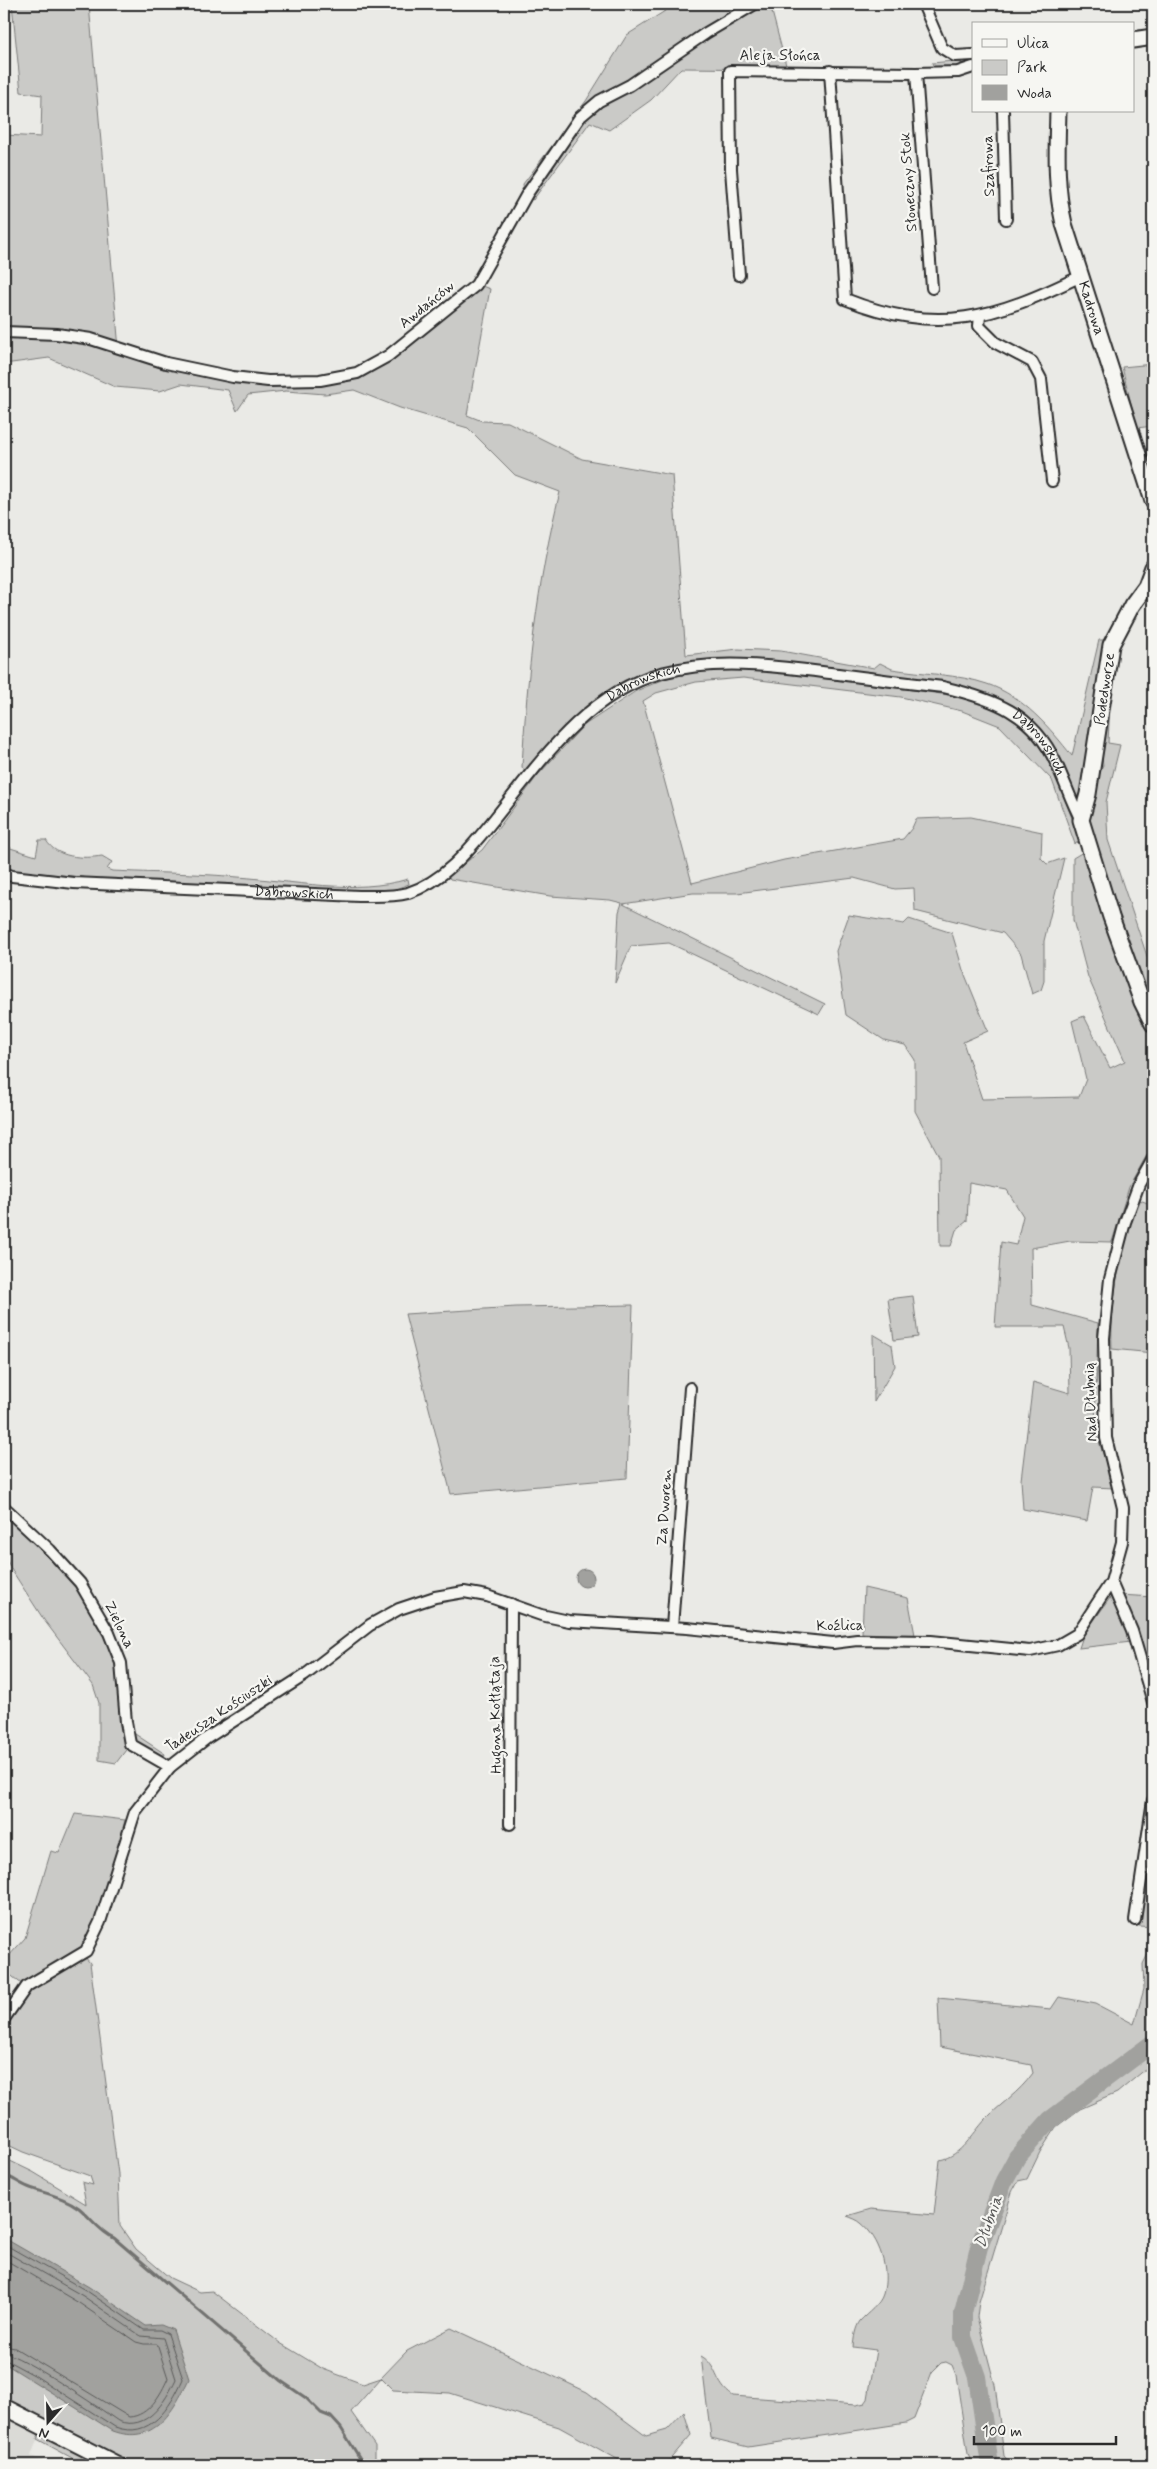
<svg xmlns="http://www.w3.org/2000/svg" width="1157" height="2469" font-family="Mynerve,sans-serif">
<rect width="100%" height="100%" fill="#eaeae6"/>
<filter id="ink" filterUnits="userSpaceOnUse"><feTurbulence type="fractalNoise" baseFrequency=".02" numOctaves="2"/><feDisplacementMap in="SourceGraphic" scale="10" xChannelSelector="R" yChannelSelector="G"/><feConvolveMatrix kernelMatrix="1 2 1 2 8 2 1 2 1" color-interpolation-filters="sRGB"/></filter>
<g filter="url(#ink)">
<!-- built -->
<path fill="#dadad6" d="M4 2414 40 2432 31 2456 55 2465H4Z"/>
<!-- green -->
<path fill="#cacac7" stroke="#7a7a79" d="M12 4H89L119 349 177 368 333 382 360 379 395 358 457 308 479 285 490 289 467 415 482 421 508 422 582 459 672 475 686 655 738 649 781 651 874 668 880 663 892 669C923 674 958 674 987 684 1023 696 1050 728 1072 756L1099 640H1105L1087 772 1079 800 1074 796C1061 765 1048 727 1018 708 1003 699 985 694 967 688L759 661 715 660 688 663 632 681 605 692 562 729 525 772 522 767C527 675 537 582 560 492L515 475 468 428 400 408 354 390 325 394 286 391 248 395 237 411 228 390 181 384 160 391 115 387 49 358 4 364V135L41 137 42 95 21 92Z
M676 4H747L627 83 597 96 524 192 523 184 586 101 627 35Z
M764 4H770L787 69 681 68 651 100 609 130 590 122 533 200 529 197 581 121 597 106Z
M953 61 962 63 955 69 934 67 932 63Z
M1153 364V426L1137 428 1122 367Z
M707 670H764L949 695C975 701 1002 707 1022 726 1051 752 1067 805 1080 841L1075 844 1052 780 1000 726 962 711 901 697 743 678 696 682 656 693 643 701 692 883 784 860 903 839 912 828 916 819 971 817 1042 832 1041 858 1047 864 1064 858 1044 941V981L1041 990 1032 994 1021 954 1003 933 915 911 914 888 895 889 854 878 737 893H693L623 904 825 1004 819 1014 669 943 631 946 615 983 619 912 622 903 610 900 550 896 450 879 448 876 482 850 538 775 583 726 636 691 667 678Z
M1110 703 1108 743 1120 745 1106 802 1108 840 1153 974V992L1147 998 1094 851 1091 835 1089 819 1096 784 1103 765 1101 750 1107 704Z
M39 840H46C56 858 83 859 102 856L112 862 107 869 112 871C154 873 196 873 238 877 293 881 354 895 408 879L409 884 393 890 353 891 101 879 9 870 4 868V846L36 856Z
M1083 852 1139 1011 1153 1033V1144L1129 1187 1112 1242 1070 1241 1031 1248 1032 1305 1098 1323 1095 1429 1114 1488 1093 1487 1087 1521 1023 1509 1021 1480 1033 1382 1070 1393 1069 1348 1064 1327H995L1001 1242 1016 1245 1023 1216 1007 1190 969 1183 967 1221 956 1230 951 1246H940L939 1156 915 1111V1060L905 1045 884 1040 846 1015 836 951 849 915 904 924 909 919 952 933 963 970 988 1031 963 1042 982 1099 1079 1097 1086 1079 1072 1021 1084 1016 1110 1068 1125 1061 1088 977 1073 920V858Z
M1137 1199 1153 1205V1353L1112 1349C1110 1292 1122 1253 1137 1199Z
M913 1296 918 1337 894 1340 888 1299Z
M633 1305 627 1478 451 1494 405 1314 516 1307Z
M873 1334 892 1345 895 1366 874 1402Z
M4 1512 72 1579 89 1601 115 1653 129 1746 116 1763 99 1760V1703L93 1685 44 1620 11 1569 4 1554Z
M864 1588 908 1598 915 1635 862 1633Z
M1112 1595 1131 1642 1079 1648 1083 1636Z
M1120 1595 1153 1597V1684L1140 1641Z
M132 1732 165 1754 163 1759 134 1742Z
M75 1814 125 1820 113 1868 95 1920 80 1950 23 1985 8 1973V1957L25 1938 51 1851 59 1853Z
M1153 1823V1927L1139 1926Z
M1153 1944V2063L1117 2093 1080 2109 1056 2127 1040 2152 1027 2179 1018 2181 1012 2192 979 2302 977 2317 995 2385 1004 2456 1012 2465H972L968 2454 956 2375 952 2365 946 2362 941 2363 932 2372 914 2419 906 2423 748 2447 711 2438 701 2356C718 2365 714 2384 733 2396L856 2405 865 2403 868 2399 876 2350 853 2347C854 2338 855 2328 860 2321 867 2313 880 2305 883 2294 890 2271 880 2238 861 2223 858 2220 852 2218 847 2216L871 2209 934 2215 940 2160C962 2155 971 2135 986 2119 1002 2102 1018 2094 1033 2073L1031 2065 940 2047 938 1998 1051 2009 1059 1997 1096 2004 1134 2024 1144 1989 1143 1964Z
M84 1956 90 1963 118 2174 120 2226 136 2249 170 2278 200 2292 212 2291 280 2343 323 2369 363 2384 381 2378 407 2351 451 2328 587 2392 646 2436 667 2430 684 2412 691 2435 666 2464 628 2465 559 2427 450 2393 393 2390 381 2378 351 2412 375 2446V2465H132L4 2399V2158L33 2172 86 2204 82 2182 93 2185 90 2176 23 2152 4 2143V2026L32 1989Z
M40 2432 104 2465H85L37 2439Z"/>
<!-- water -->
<path fill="#a1a19e" stroke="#727270" d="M576 1578a9 9 0 1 1 18 0a9 9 0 1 1-18 0Z
M4 2238 89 2287 146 2326 161 2325 173 2330 189 2379C173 2412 154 2446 113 2431L4 2363Z"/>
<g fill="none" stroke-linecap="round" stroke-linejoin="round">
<!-- shore -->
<path stroke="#5a5a59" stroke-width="1" d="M4 2244 87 2291 144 2330H160L168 2334 183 2379C170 2408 150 2440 115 2427L34 2375 4 2359
M4 2251 83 2296 141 2336 163 2338 176 2379C165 2402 147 2432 118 2421 101 2409 20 2354 4 2353
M4 2259 79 2303 136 2342 144 2344H157L168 2378C161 2394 149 2416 129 2417L15 2348 4 2346"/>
<!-- stream -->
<path stroke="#727270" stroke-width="3" d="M4 2175C13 2178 20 2184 28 2187 46 2194 64 2197 79 2208 91 2218 100 2232 114 2238L281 2381 306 2398 321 2413 331 2417 341 2428 364 2465"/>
<!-- river -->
<path stroke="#a1a19e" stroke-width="18" d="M990 2465 977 2377 963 2337V2313L979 2247 1004 2181 1017 2157 1050 2120 1153 2043"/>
<defs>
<g id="street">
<path d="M923 4 942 48 955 56 973 55"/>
<path d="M830 71 845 299C938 336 995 318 1081 276"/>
<path d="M916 73 932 288"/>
<path d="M1003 111 1006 219"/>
<path d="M739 275 731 169 730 71 916 73 958 72 973 67"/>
<path d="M980 316 979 326 996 343 1032 362 1041 379 1052 481"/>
<path d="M4 332 57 334 91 339 166 363 233 377 268 381 320 380 357 373 388 356 476 285 527 194 580 117 599 101 630 85 706 33 755 4"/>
<path id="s1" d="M4 873 12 876 74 883 359 896C374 896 393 897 408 893 444 881 468 851 491 823 538 765 585 694 661 673 717 658 774 666 830 673 868 678 905 683 943 687 994 699 1033 713 1056 763 1065 782 1071 801 1081 820"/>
<path d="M4 1507 50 1550 80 1583 109 1633 121 1663 126 1722 130 1744 170 1767"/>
<path d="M1111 1582 1132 1631 1153 1702"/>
<path d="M672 1627 690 1388"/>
<path d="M510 1824 511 1604"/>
<path d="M1135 1920 1153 1800"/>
<path d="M4 2019 27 1986 86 1951 100 1922 135 1812 170 1767 207 1738 305 1675 370 1625 399 1609 435 1597 464 1592 487 1596 541 1615 569 1621 687 1628 833 1643 857 1640 931 1641 1030 1651 1058 1645 1077 1634 1111 1582 1122 1542 1123 1508 1106 1438 1104 1338 1110 1279 1125 1222 1139 1184 1153 1159"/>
</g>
<g id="secondary">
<path d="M1133 40 1153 37"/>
<path id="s2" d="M1058 111C1057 151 1055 185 1064 224L1153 501"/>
<path d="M1153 567 1146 586 1132 605 1111 645 1088 794 1081 820 1111 917 1142 1002 1153 1024"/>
<path d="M4 2407 118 2465"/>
</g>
</defs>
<!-- street casing -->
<use href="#street" stroke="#2b2b2b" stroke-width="14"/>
<!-- secondary casing -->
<use href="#secondary" stroke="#2b2b2b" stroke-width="19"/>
<!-- street -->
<use href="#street" stroke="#f6f6f2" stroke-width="10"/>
<!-- secondary -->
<use href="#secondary" stroke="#f6f6f2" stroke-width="15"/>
</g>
</g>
<g text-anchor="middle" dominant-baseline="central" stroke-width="4.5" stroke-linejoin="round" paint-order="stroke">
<!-- street labels -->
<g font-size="15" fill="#2b2b2b" stroke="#f6f6f2">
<text x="780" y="56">Aleja Słońca</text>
<text transform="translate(989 166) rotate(-92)">Szafirowa</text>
<text transform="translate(909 182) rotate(-94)">Słoneczny Stok</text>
<text transform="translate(427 305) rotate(-39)">Awdańców</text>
<text stroke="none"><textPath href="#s2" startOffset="202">Kadrowa</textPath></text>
<text stroke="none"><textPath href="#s1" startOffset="726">Dąbrowskich</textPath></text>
<text transform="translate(1105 689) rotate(-82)">Podedworze</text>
<text stroke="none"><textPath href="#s1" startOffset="1145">Dąbrowskich</textPath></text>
<text stroke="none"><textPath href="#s1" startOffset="291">Dąbrowskich</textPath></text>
<text transform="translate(1091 1402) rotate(-92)">Nad Dłubnią</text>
<text transform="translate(665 1507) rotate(-86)">Za Dworem</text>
<text transform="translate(119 1625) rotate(64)">Zielona</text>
<text transform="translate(840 1626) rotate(-1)">Koźlica</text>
<text transform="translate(219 1714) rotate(-34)">Tadeusza Kościuszki</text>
<text transform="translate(496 1715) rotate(-91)">Hugona Kołłątaja</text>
</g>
<!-- water labels -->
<g font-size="16" font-style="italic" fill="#545453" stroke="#f6f6f2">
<text transform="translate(989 2222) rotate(-70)">Dłubnia</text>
</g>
</g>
<!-- margin -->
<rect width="1157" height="2469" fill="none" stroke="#f6f6f2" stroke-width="20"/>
<rect x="10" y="10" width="1137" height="2449" fill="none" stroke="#2b2b2b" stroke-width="2" filter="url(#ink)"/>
<!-- legend -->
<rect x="972" y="22" width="162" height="90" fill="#f6f6f2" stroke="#a5a5a2"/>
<rect x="982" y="39" width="25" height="8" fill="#f6f6f2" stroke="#a5a5a2"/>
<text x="1017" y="48" font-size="15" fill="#2b2b2b">Ulica</text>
<rect x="982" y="60" width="25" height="15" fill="#cacac7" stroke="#a5a5a2"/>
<text x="1017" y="72" font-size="15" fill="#2b2b2b">Park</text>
<rect x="982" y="85" width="25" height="15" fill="#a1a19e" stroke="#a5a5a2"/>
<text x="1017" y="98" font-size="15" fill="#2b2b2b">Woda</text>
<!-- north arrow -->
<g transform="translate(48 2422) rotate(200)" stroke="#f6f6f2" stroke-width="4" paint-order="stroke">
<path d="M0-4L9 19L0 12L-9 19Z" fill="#2b2b2b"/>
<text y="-8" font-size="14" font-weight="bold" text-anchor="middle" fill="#2b2b2b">N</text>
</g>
<!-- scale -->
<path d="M974 2436v8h142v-8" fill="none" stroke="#2b2b2b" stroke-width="2.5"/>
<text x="982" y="2436" font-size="15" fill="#2b2b2b" stroke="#f6f6f2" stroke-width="4" paint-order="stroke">100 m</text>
</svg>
